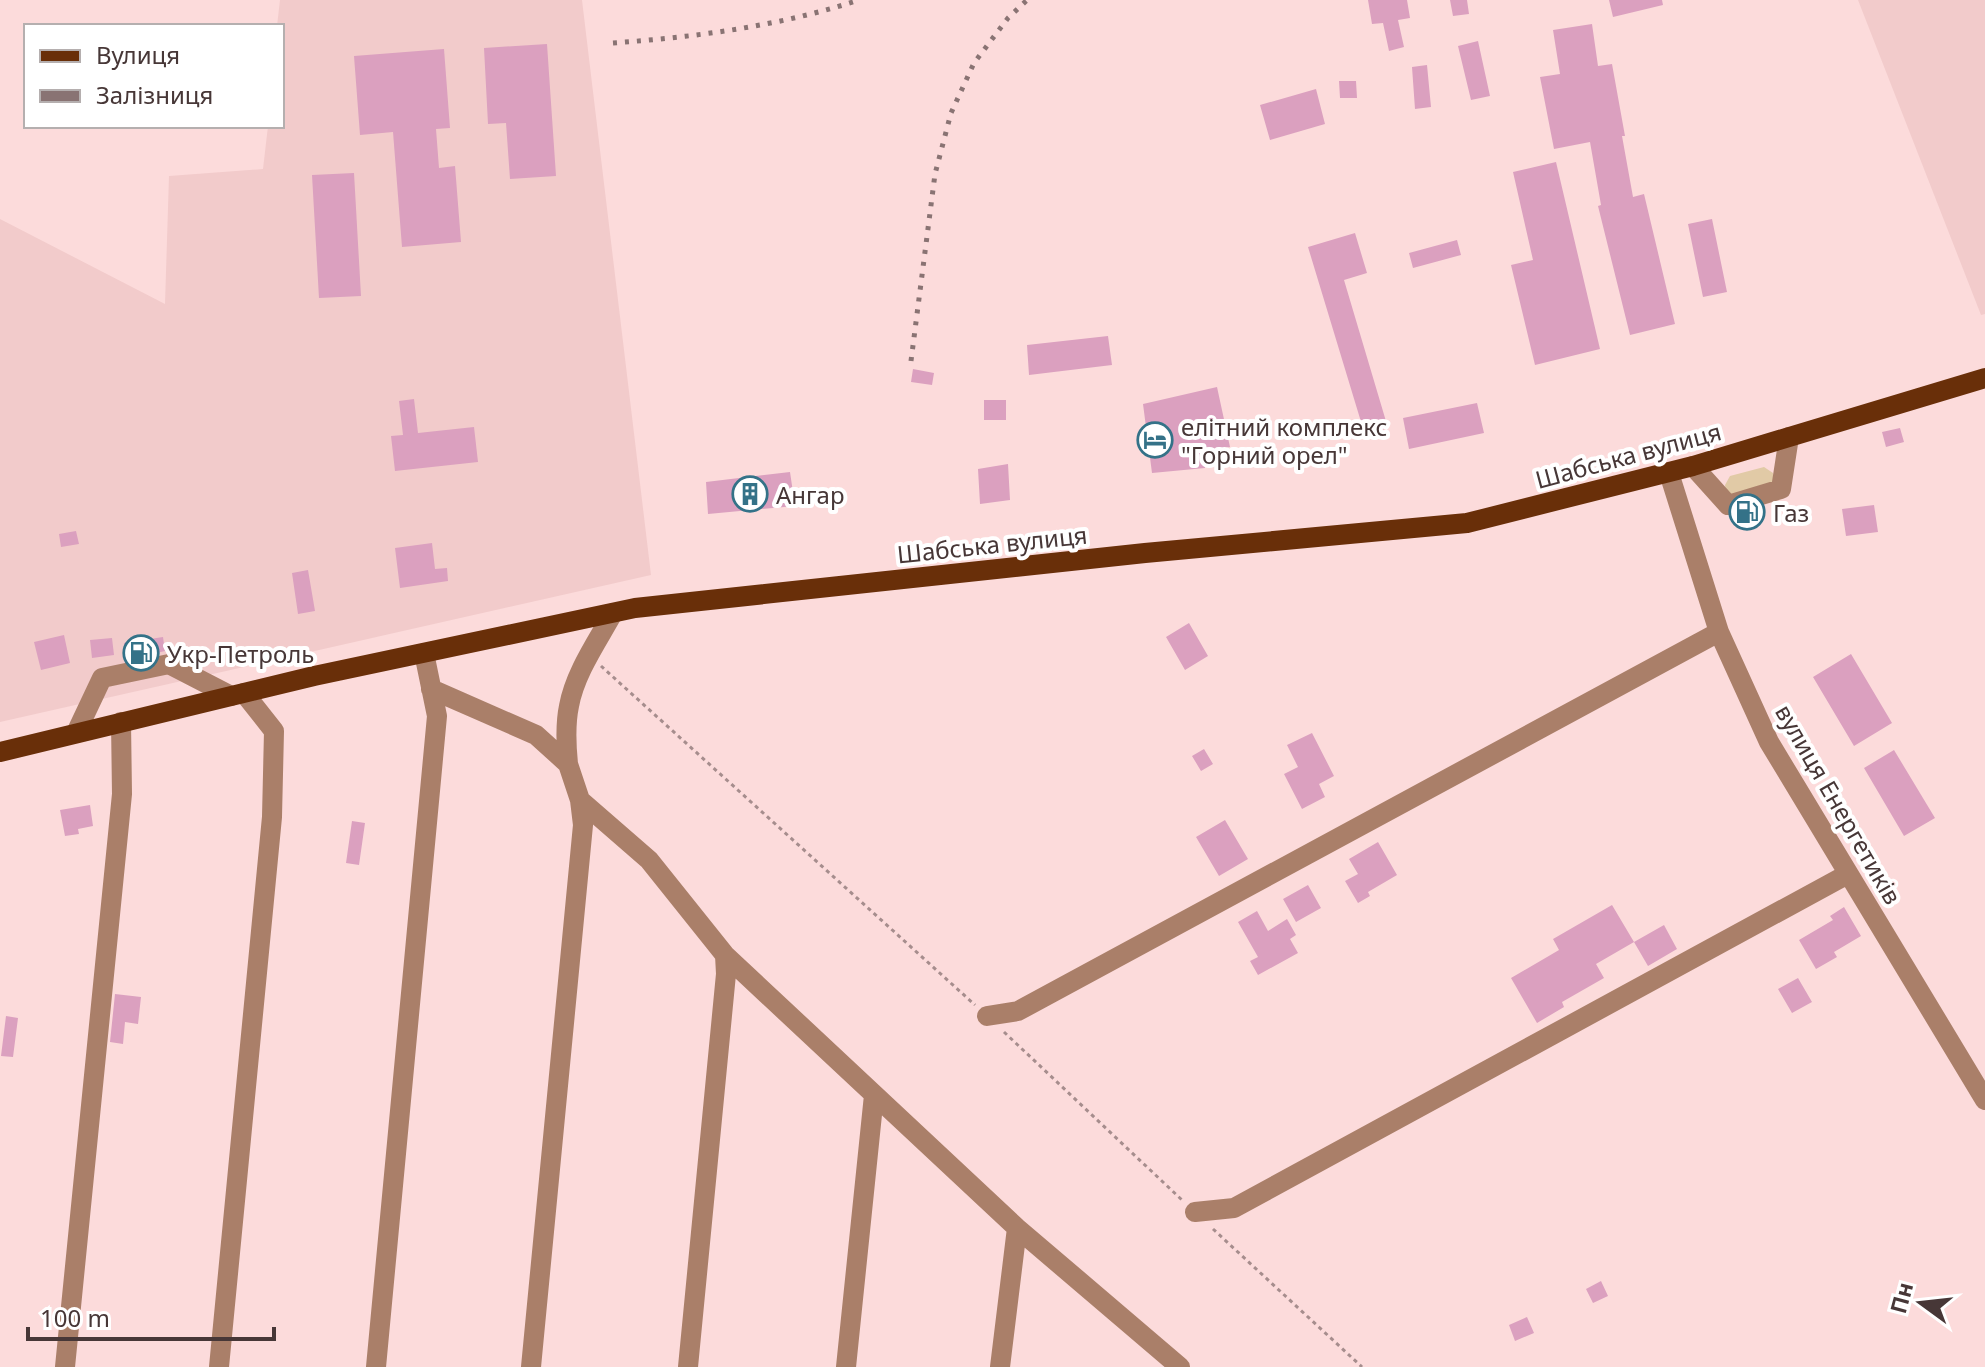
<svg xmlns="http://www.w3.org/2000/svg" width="1985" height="1367" font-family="'Noto Sans',sans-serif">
<rect width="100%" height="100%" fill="#fcdbdb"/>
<!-- built -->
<path fill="#f2cbcb" d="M280 0H582L651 575 0 722V219L165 304 169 176 263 169 268 126H282V26H277Z
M1858 0H1985V314L1981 315Z"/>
<!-- green -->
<path fill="#e1caa6" d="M1764 467 1773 473V483L1735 497 1726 491 1725 485 1730 476Z"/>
<!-- building -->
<path fill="#dba0bf" d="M1368 0H1407L1410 18 1398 20 1404 47 1389 51 1383 23 1372 24Z
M1450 0H1467L1469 14 1453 16Z
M1609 0H1662L1663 5 1613 17Z
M1592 24 1598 66 1612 64 1625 136H1622L1633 197 1644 194 1675 324 1630 335 1598 206 1601 205 1590 142 1554 149 1540 77 1560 74 1553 30Z
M1478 41 1490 96 1471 100 1458 46Z
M547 44 556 176 510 179 506 123 488 124 484 48Z
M444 49 450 128 436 129 439 168 455 166 461 242 402 247 393 132 360 135 354 56Z
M1427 65 1431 107 1415 109 1412 67Z
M1339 81H1356L1357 98H1340Z
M1316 89 1325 124 1270 140 1260 105Z
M1556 162 1600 349 1535 365 1511 265 1533 260 1513 172Z
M354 173 361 296 319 298 312 175Z
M1712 219 1727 292 1703 297 1688 224Z
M1355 233 1367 273 1344 280 1388 428 1365 435 1308 247Z
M1457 240 1461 255 1413 268 1409 253Z
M1108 336 1112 365 1029 375 1027 345Z
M913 369 934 373 932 385 911 382Z
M1217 387 1230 447 1203 451 1205 468 1152 473 1143 404Z
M414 399 418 433 474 427 478 462 395 471 391 436 403 435 399 401Z
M984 400H1006V420H984Z
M1477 403 1484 433 1409 449 1403 418Z
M1900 428 1904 442 1886 447 1882 432Z
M1008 464 1010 500 980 504 978 469Z
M790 472 795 506 708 514 706 482Z
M1874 505 1878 532 1846 536 1842 509Z
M76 531 79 544 61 547 59 534Z
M432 543 435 569 447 568 448 581 400 588 395 548Z
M308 570 315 611 298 614 292 573Z
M1189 623 1208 656 1185 670 1166 637Z
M64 635 70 663 41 670 34 642Z
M163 637 165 651 126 660 124 643Z
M112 638 114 655 92 658 90 640Z
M1851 654 1892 723 1854 746 1813 677Z
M1312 733 1334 776 1319 784 1325 797 1302 809 1284 774 1298 767 1287 745Z
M1204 749 1213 764 1201 771 1192 756Z
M1894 750 1935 818 1904 836 1864 768Z
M90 805 93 826 78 829 79 834 65 836 60 810Z
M1225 820 1248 859 1219 876 1196 837Z
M352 821 365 823 359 865 346 863Z
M1378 842 1397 875 1368 892 1370 896 1358 903 1345 881 1358 874 1349 859Z
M1308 885 1321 908 1296 922 1283 899Z
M1612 905 1634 942 1596 964 1604 978 1562 1002 1564 1007 1537 1023 1511 978 1559 950 1553 939Z
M1844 907 1861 936 1834 952 1837 957 1816 969 1799 940 1833 920 1830 916Z
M1257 911 1268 931 1287 919 1296 935 1290 939 1298 953 1258 975 1250 961 1258 957 1238 922Z
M1664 925 1677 949 1648 966 1634 942Z
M1798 978 1812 1002 1792 1013 1778 989Z
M115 994 141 997 138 1024 125 1022 123 1044 110 1042Z
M6 1016 18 1018 13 1057 1 1056Z
M1601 1281 1608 1296 1593 1303 1586 1289Z
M1527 1317 1534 1333 1515 1341 1509 1325Z"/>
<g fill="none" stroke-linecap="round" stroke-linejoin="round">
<!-- path -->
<path stroke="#a68d8d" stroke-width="3" stroke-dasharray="4 4" stroke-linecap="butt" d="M601 666 975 1005
M1004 1032 1182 1200
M1213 1229 1362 1367"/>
<!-- minor -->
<path stroke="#aa7f69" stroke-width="20" d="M1693 466 1728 505 1781 489 1789 437
M1669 473 1719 632 1769 742 1985 1100
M431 689 536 735 568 764 580 800 649 860 725 955 1017 1228 1180 1367
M76 733 102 678 169 664 231 696
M568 764C566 744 565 725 569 706 575 673 597 642 613 613
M987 1016 1018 1011 1719 632
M1195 1212 1234 1208 1848 874
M65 1367 122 794 121 722
M219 1367 272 817 274 731 244 693
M376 1367 437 716 424 653
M531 1367 583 825 580 800
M688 1367 726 974 725 955
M846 1367 874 1095
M1000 1367 1017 1228"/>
<!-- major -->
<path stroke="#692f09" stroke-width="20" d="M0 752 314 676 635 608 1145 553 1467 523 1693 466 1985 378"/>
<!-- rail -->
<path stroke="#897373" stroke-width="5" stroke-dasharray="4 8" stroke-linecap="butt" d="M613 43C696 37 780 26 859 0
M911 361 935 174 951 113 974 63 1008 18 1027 0"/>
</g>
<!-- icons -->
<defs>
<symbol id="hotel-ring" viewBox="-11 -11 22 22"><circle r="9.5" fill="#fff" stroke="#347288" stroke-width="1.5"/><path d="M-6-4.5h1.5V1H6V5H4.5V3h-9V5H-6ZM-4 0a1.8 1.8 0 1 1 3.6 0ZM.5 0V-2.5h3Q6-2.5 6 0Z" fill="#347288"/></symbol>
<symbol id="building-ring" viewBox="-11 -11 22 22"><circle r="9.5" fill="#fff" stroke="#347288" stroke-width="1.5"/><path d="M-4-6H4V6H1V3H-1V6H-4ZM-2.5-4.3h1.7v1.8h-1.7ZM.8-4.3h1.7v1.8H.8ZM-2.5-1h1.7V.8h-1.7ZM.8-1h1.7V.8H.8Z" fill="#347288"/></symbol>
<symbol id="fuel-ring" viewBox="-11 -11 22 22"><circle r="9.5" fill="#fff" stroke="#347288" stroke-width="1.5"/><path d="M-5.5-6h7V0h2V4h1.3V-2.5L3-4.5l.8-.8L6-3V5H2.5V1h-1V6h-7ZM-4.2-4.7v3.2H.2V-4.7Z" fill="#347288"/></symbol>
</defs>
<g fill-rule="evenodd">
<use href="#hotel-ring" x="1135" y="420" width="40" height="40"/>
<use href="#building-ring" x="730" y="474" width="40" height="40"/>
<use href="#fuel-ring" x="1727" y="492" width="40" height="40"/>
<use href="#fuel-ring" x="121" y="633" width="40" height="40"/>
</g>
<g text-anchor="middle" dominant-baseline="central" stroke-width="8" stroke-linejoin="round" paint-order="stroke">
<!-- poi labels -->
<g font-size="24" fill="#473737" stroke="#fff" text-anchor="start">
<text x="1181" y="426">елітний комплекс<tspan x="1181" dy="28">"Горний орел"</tspan></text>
<text x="776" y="494">Ангар</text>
<text x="1773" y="512">Газ</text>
<text x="167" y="653">Укр-Петроль</text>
</g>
<!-- street labels -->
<g font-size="24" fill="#473737" stroke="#fff">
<text transform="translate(1628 455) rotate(-15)">Шабська вулиця</text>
<text transform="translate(992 544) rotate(-6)">Шабська вулиця</text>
<text transform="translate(1839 804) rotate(60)">вулиця Енергетиків</text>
</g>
</g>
<!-- legend -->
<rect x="24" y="24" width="260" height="104" fill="#ffffff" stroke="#b5afaf" stroke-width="2"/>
<rect x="40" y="50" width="40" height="12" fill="#692f09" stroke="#b5afaf" stroke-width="2"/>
<text x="96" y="64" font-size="24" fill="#473737">Вулиця</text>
<rect x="40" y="90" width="40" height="12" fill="#897373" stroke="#b5afaf" stroke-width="2"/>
<text x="96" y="104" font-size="24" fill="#473737">Залізниця</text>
<!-- north arrow -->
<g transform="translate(1921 1303) rotate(285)" stroke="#ffffff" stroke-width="6" paint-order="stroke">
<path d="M0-6L14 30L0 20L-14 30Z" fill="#473737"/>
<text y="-12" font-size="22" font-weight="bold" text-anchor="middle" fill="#473737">Пн</text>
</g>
<!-- scale -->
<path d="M28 1327v12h246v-12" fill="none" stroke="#473737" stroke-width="4"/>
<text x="40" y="1327" font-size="24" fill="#473737" stroke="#ffffff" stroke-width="6" paint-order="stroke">100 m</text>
</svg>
